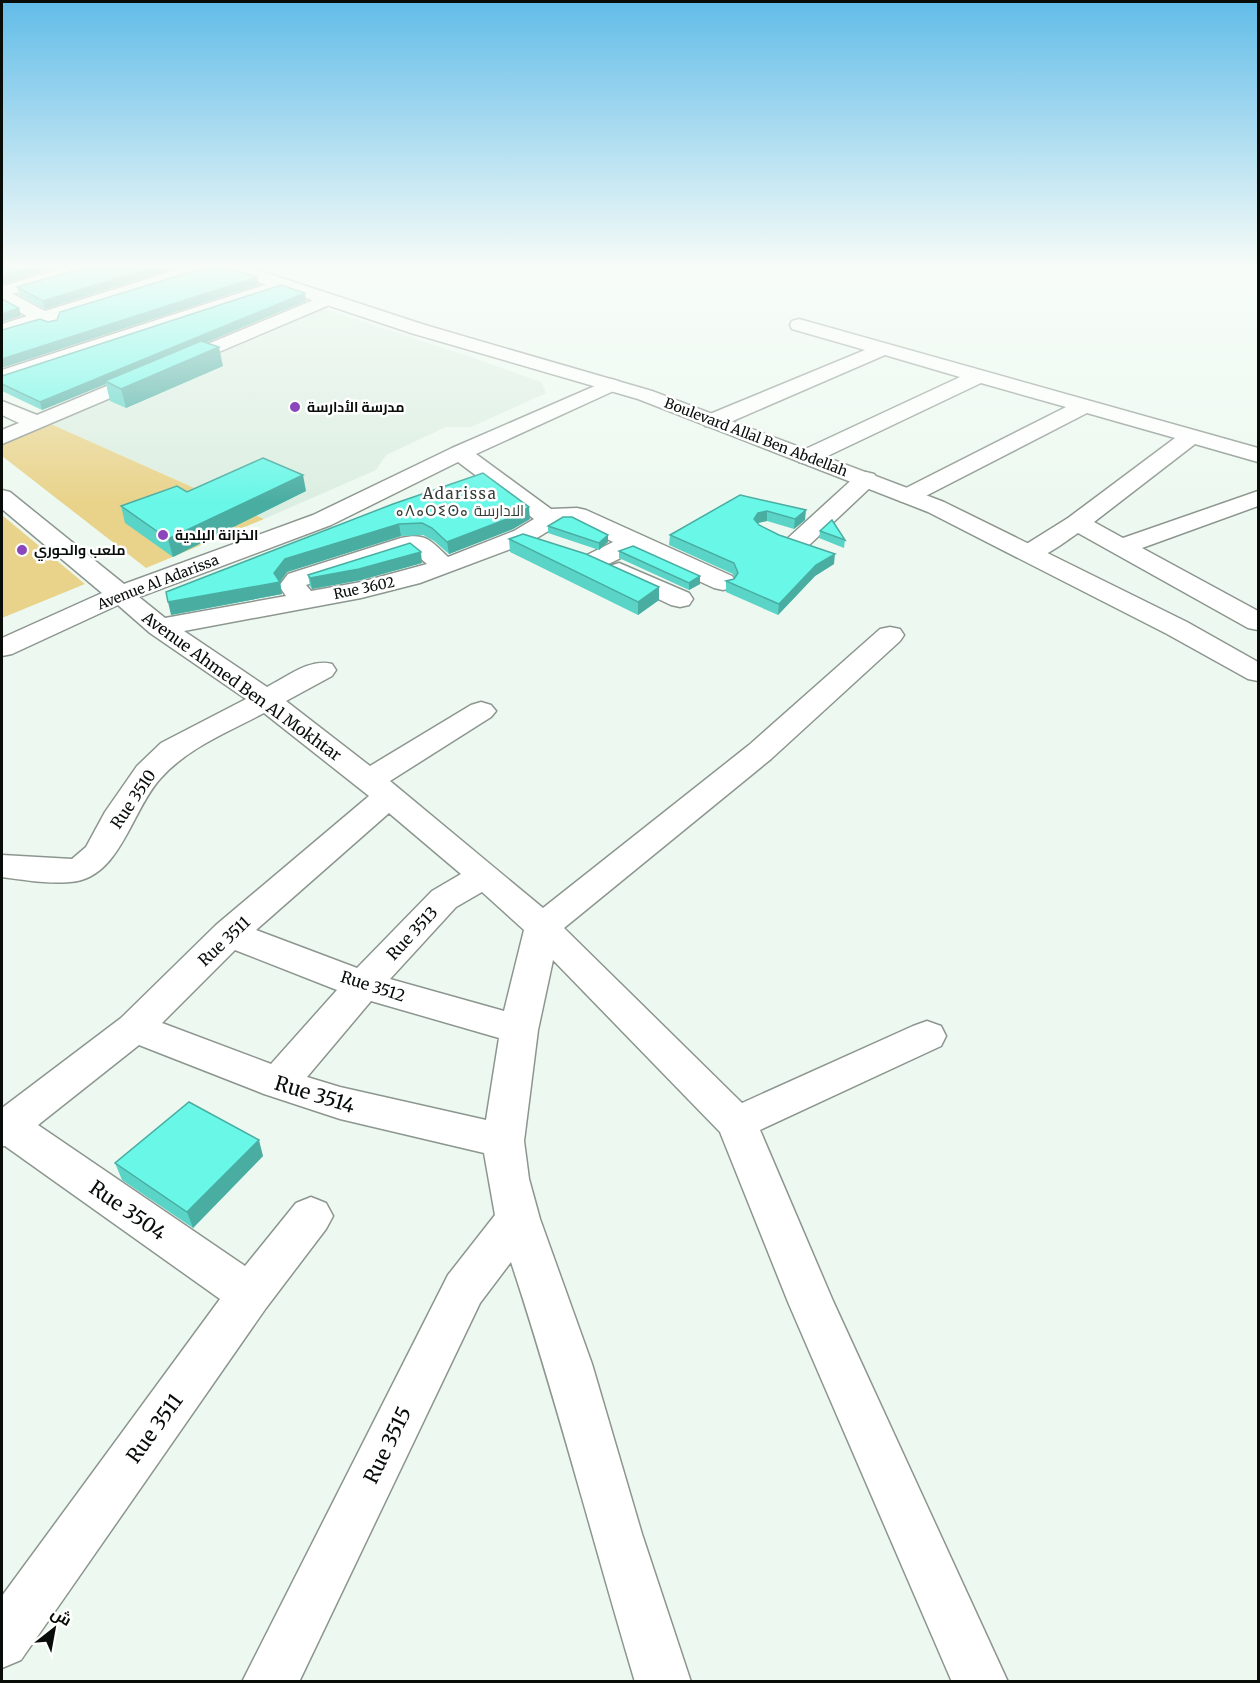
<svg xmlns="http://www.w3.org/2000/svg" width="1260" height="1683" font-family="Merriweather,Cairo,'Noto Sans Tifinagh',serif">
<rect width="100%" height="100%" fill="#edf9f0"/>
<!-- built -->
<path fill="#dceee1" d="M310 305 471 357 541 382 546 393 471 427H446L386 455 376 470 264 519 44 421Z"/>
<!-- green -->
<path fill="#e9d38b" d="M44 421 264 519 146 568 2 456V437Z
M2 515 85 584 2 618Z"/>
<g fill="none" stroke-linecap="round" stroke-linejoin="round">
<defs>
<path id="minor" d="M71 266H98L95 270 13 294 45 311 189 266H216L213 270 59 318 60 321 58 325 51 327 42 324 2 336V324L27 316 2 303V286Z
M283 279 289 280 292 284 289 288 2 383V370Z
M328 294 334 295 337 299 334 303 2 444V430L19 423 2 415V401L37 415Z
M799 319 1258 448V462L1195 444 1094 522 1123 538 1258 491V506L1142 548 1258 611V630L1248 628 1078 533C1061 544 1041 563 1020 558L1016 553 1020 548 1068 518 1175 438 1087 413 916 501 908 503 900 501 896 496 900 491 1066 407 981 383 815 462 807 464 799 462 796 457 799 452 960 377 885 355 721 426 713 427 705 426 702 421 705 416 865 350 792 329 790 325 792 321Z
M611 379 618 381 621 385 618 389 476 454 551 509 577 508 586 510 732 576 736 582 732 588 723 590 714 588 633 551C618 559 604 570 587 565L583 560 587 555 613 542 573 522H563L532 541 420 583 361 598 184 631 267 687C287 677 310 658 332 664L336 670 332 676 286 701 370 766 471 705 481 702 491 705 496 711 491 717 390 781 543 908 749 745 880 629 890 627 900 629 904 635 900 641 771 759 564 928 742 1103 913 1026 927 1021 941 1026 946 1036 941 1046 760 1130 833 1301 1008 1682H952L788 1302 720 1132 553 960 538 1030 524 1141 529 1179 540 1219 592 1364 642 1534 691 1682H635C593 1542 557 1401 511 1262L480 1303 299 1682H242L448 1275 495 1215 484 1153 340 1119 264 1094 139 1045 38 1125 245 1266 296 1203 311 1197 326 1203 333 1216 326 1229 266 1308 21 1660 2 1668V1596L220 1299 5 1146H2V1108L121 1018 216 925 369 796 264 713C228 732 187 748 160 779 131 811 120 879 70 882 48 884 24 880 2 877V855L72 859 86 847 105 812 137 766 161 743 246 699 150 633 118 605 12 654 2 656V638L102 593 2 509V490L10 492 124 584 313 515 452 448ZM458 462 534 519 514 531 448 557C431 541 426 532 401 538L288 574 279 586 286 596 165 618 139 597 331 525ZM412 551 427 564 361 582 311 591 306 585ZM389 813 461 874 432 891 357 968 256 930ZM482 892 524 930 504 1011 390 979 456 907ZM235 950 337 990 271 1064 162 1023ZM371 1001 499 1038 486 1120 340 1087 307 1077Z
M866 472 874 474 878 479 874 484 806 548 797 550 788 548 785 543 788 538 858 474Z
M619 563 689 593 693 599 689 605 680 607 671 605 610 576 606 571 610 566Z"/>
<path id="tertiary" d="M219 266H245L425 325 652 391 944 502 1187 622 1258 662V681L1248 679 1167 634 928 512 638 399 411 333 222 270Z"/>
</defs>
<!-- minor casing -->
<use href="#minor" stroke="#8c968f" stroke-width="3"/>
<!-- tertiary casing -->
<use href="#tertiary" stroke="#8c968f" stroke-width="3"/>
<!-- minor -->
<use href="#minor" fill="#fff" fill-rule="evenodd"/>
<!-- tertiary -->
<use href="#tertiary" fill="#fff" fill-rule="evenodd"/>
</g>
<!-- wall -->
<path fill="#5ad4c7" d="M91 266H182L45 309 19 295 17 287Z
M306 301 205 343 223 366 126 408 110 401 106 384 42 410 2 391V376Z
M306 491 173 557 125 523 121 506 187 492Z
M740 495 805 520 794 529 767 521 757 523 759 525 834 564 815 576 778 615 726 592V581L734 579 733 574 669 545 670 535Z
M393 504 530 519 513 529 449 554 434 541 423 535 401 536 287 572 280 582 282 594 171 615Z
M548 526 608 535V542L599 550 548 533Z
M820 531 845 540 844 548 819 538Z
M509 539 659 600 638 615 510 552Z
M619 551 700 576V584L689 590 619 558Z
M422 563 361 580 312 589 310 586 308 575Z
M263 1156 193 1228 122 1180 115 1163Z"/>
<!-- shaded-wall -->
<path fill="#4aada2" d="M37 266H63L2 284V276Z
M158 266H182L45 309 43 301Z
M257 277 259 285 2 368V359Z
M305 293 306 301 109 383 105 381 106 384 42 410 40 402Z
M19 308 21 316 2 322V314Z
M219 347 223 366 126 408 121 389Z
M303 475 306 491 173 557 168 539Z
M529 507 530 519 513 529 449 554 447 542Z
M806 510 805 520 794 529 795 519Z
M767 511V521L758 523 754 519 758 513Z
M399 524 401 536 287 572 280 582 282 594 171 615 168 602 274 573 285 559Z
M608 535V542L599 550V543Z
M421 552 422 563 361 580 312 589 310 578Z
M835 554 834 564 815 576 778 615 779 604 816 565Z
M700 576V584L689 590V583Z
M659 587V600L638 615V602Z
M259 1140 263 1156 193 1228 187 1212Z"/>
<!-- building -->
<path fill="#69f7e7" stroke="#4aada2" stroke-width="1.5" d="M2 266H37L2 276Z
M91 266H158L43 301 17 287Z
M210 266H222L257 277 2 359V330L40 319 48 322 57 320 60 312Z
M281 285 305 293 40 402 2 384V376Z
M2 299 19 308 2 314Z
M201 341 219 347 121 389 105 381Z
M263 458 303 475 168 539 121 506 177 486 187 492Z
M483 473 529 507 512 517 447 542 432 528 422 523 399 524 285 559 274 573 280 582 168 602 166 592 393 504Z
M740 495 806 510 795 519 767 511 758 513 754 519 759 525 779 535 835 554 816 565 779 604 726 581 734 579 738 573 734 563 670 535Z
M563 517H572L608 535 599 543 548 526Z
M832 520 845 540 820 531Z
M523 534 586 554 659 587 638 602 509 539Z
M410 543 421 552 359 569 310 578 308 575Z
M633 546 700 576 689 583 619 551Z
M189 1102 259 1140 187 1212 115 1163Z"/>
<!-- sky -->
<linearGradient id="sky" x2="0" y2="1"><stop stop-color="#61bce8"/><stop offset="0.53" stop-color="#f7fcf8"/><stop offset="1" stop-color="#f7fcf8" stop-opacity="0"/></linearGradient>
<rect width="1260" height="502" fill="url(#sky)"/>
<!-- markers -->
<g fill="#8a46ba" stroke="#fff" stroke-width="2">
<circle cx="295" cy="407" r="6"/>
<circle cx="163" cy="535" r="6"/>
<circle cx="22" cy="550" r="6"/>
</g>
<g text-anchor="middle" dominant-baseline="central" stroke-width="5" stroke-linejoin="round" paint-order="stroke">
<!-- far-poi labels -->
<g font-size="14" font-weight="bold" fill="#090d0a" stroke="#fff" text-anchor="start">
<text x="307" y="407">مدرسة الأدارسة</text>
<text x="175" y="535">الخزانة البلدية</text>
<text x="34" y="550">ملعب والحوري</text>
</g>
<!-- far-street labels -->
<g font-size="14" fill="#090d0a" stroke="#fff">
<text transform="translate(756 437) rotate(21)">Boulevard Allal Ben Abdellah</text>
<text transform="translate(158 582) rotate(-21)">Avenue Al Adarissa</text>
<text transform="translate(364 588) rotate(-12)">Rue 3602</text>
</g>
<!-- far-neighbourhood labels -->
<g font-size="15" letter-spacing="1.5" fill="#353d37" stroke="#fff">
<text x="460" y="493">Adarissa<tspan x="460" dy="17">ⴰⴷⴰⵔⵉⵙⴰ الادارسة</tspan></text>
</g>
<!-- street labels -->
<g font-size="16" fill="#090d0a" stroke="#fff">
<text transform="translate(242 686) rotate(36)">Avenue Ahmed Ben Al Mokhtar</text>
<text transform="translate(133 799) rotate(-56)">Rue 3510</text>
<text transform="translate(412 933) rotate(-47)">Rue 3513</text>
<text transform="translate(224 941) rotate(-43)">Rue 3511</text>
<text transform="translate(373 986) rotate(18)">Rue 3512</text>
</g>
<!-- near-street labels -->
<g font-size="20" fill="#090d0a" stroke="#fff">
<text transform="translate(315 1094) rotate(17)">Rue 3514</text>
<text transform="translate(128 1210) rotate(35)">Rue 3504</text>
<text transform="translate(154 1428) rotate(-54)">Rue 3511</text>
<text transform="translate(387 1445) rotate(-64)">Rue 3515</text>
</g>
</g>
<!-- border -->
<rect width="1260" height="1683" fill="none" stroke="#090d0a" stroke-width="6"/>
<!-- north arrow -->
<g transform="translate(54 1629) rotate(31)" stroke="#ffffff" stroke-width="4.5" paint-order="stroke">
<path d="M0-4.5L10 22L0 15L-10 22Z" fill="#090d0a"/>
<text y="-9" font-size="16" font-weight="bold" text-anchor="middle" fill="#090d0a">ش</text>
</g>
</svg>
